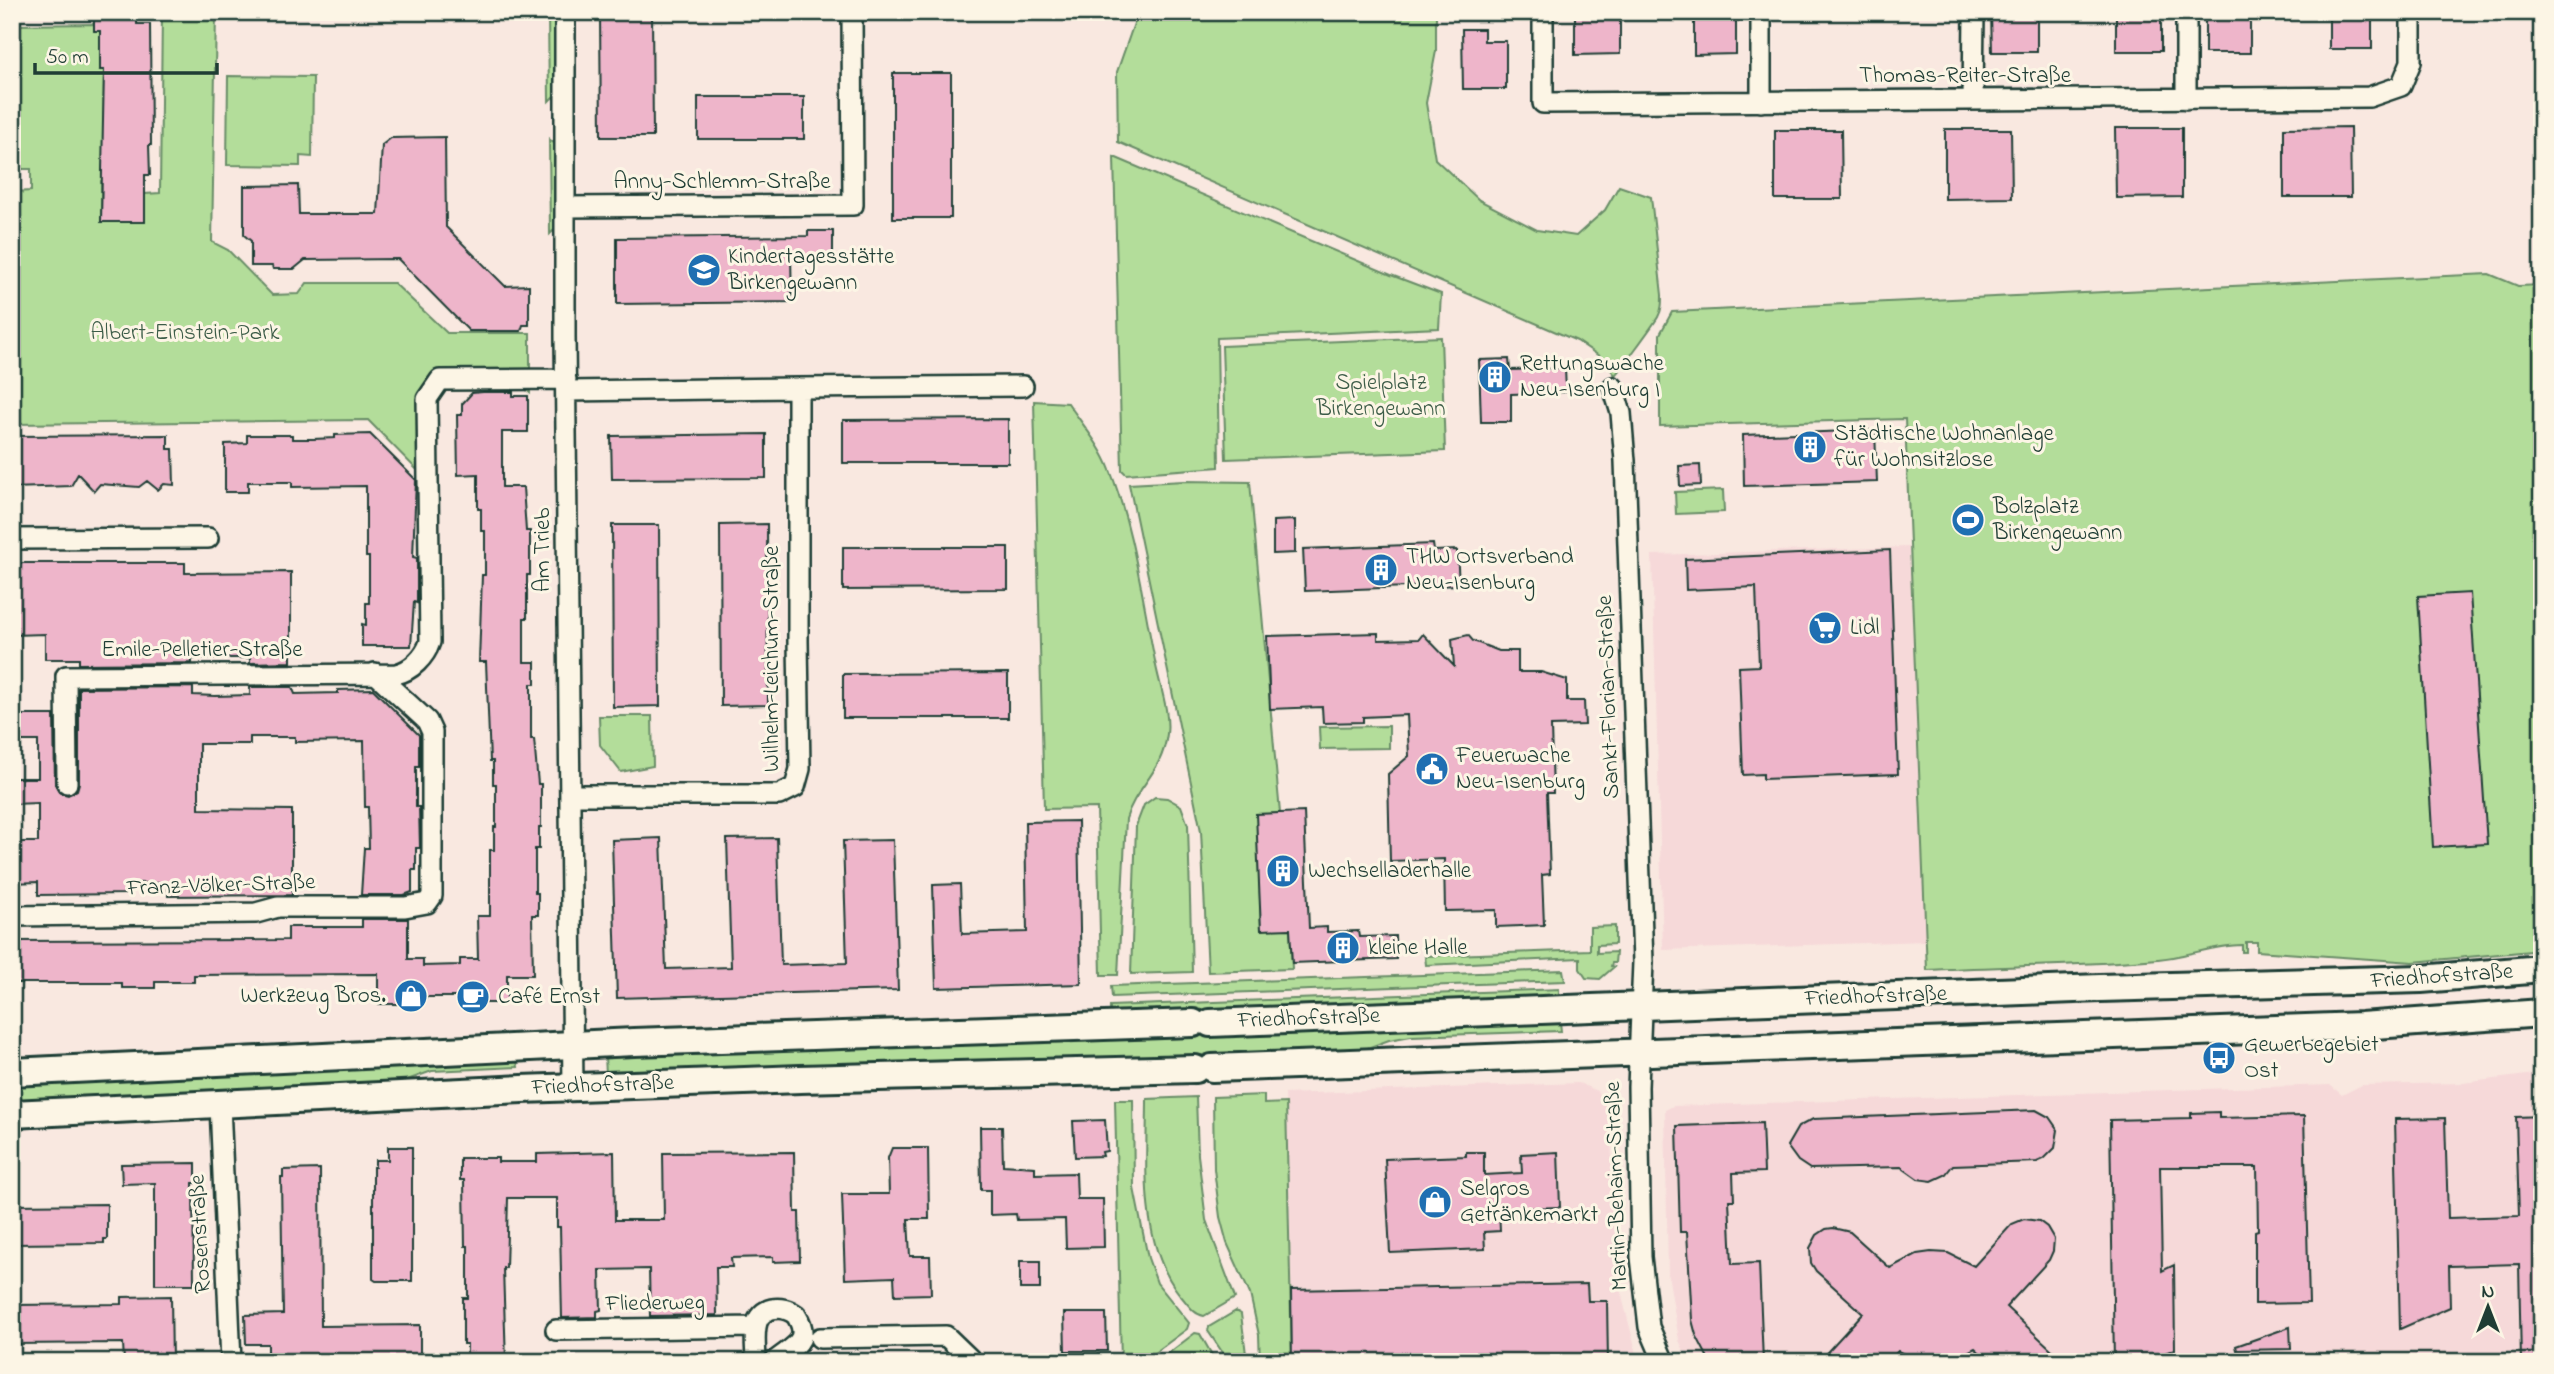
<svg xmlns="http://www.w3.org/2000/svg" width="2554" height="1374" font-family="'Indie Flower',sans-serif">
<rect width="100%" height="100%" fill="#f9e8e0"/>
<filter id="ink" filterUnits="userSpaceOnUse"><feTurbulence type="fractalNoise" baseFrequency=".0143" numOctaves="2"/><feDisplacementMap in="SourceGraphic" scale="14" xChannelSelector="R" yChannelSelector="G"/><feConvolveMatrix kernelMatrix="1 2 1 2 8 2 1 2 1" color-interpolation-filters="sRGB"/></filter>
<g filter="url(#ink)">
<!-- built -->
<path fill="#f6d9d9" d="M1909 547 1926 941 1663 950 1652 555Z
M2542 1073V1362H1689L1679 1340 1668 1274 1665 1110 1673 1106 2330 1085 2342 1095 2362 1085 2463 1083Z
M1579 1083 1597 1091 1610 1106 1615 1233 1619 1274 1623 1301 1639 1362H1292L1285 1094Z"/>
<!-- green -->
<path fill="#b3dd9a" stroke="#698d67" stroke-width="2" d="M162 12H216L212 242 228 250 272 295 299 294 307 283H394L447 333H530V393L523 387 447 388 435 402 421 474 368 420 12 424V231L15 221 14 192 31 191V169H14L12 25 94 24 113 31 100 70H104L103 144 108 180 101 181V222H145V194L160 193Z
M548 12H556V94L549 101Z
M1138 12H1436V51L1426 103 1435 159 1479 200 1537 230 1576 236 1605 210 1619 186 1651 197 1662 295C1662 303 1662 310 1658 317 1654 324 1619 372 1615 375L1602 358 1577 341 1118 142 1117 72Z
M228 76 313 77 312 157 300 156V166L227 165Z
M549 139 557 146V227L550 234Z
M1114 157 1391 275 1441 294 1439 328 1217 338 1219 467 1126 474 1122 470Z
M2489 274 2518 286 2542 285V950L2413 962 2257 951V942H2246V952H2242V945C2214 945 2186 957 2158 959 2081 966 2004 966 1927 970L1905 419 1660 426V334L1672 312Z
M1441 337 1445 451 1226 459 1222 346Z
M1034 401 1068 403C1082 424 1101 446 1110 470 1134 531 1142 598 1155 661 1159 684 1170 711 1167 734 1162 774 1135 787 1126 819L1118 975H1101L1097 808 1044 809Z
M1184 481 1250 482 1280 813 1257 815 1261 929H1290L1292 969 1208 972 1201 831 1129 484Z
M1723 490 1724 512 1676 514 1675 492Z
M599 716H652L653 766 621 772 600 745Z
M1389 726V748L1320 749 1319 727Z
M1155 797 1167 798 1181 806 1188 825 1192 972 1131 974 1136 826 1144 805Z
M1615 926V944L1597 945V953L1616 952 1615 963H1612L1611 966 1614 967 1600 979 1586 978 1580 969V958L1426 965 1425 956 1590 950V927Z
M1563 970 1565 981 1112 997 1111 986Z
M1559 989V996L1110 1013V1006Z
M1560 1022 1561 1031 1411 1036 1389 1040 1362 1050 606 1074 605 1056Z
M517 1060 518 1067 432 1071 399 1083 12 1102V1085Z
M1264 1095V1104L1286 1103 1292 1362H1260L1259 1335 1250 1294 1227 1243 1220 1217 1214 1169 1213 1097Z
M1196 1097 1198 1155 1206 1220 1235 1298 1204 1316C1193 1314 1188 1304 1180 1295 1138 1242 1147 1163 1147 1099Z
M1115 1100H1133L1134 1188 1148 1258 1157 1283 1189 1323 1187 1329 1153 1354 1123 1362H1121Z
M1236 1311 1241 1314 1247 1362H1229L1208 1331 1209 1327Z
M1195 1333 1200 1334 1216 1362H1157Z"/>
<!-- building -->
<path fill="#eeb5ca" stroke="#1f3d34" stroke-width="2" d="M94 12H137V24H150L151 145H149L150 175H145V222H101L104 70H100V31H94Z
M600 12H652L653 137H601Z
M1575 12H1620V54L1575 55Z
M1694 12H1736V54L1694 55Z
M1991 12H2037V52H1992Z
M2116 12H2161V51H2116Z
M2205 12H2250V53H2205Z
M2329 12H2372V49H2329Z
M1462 29H1484V41H1506V89H1463Z
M893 73H951V218H893Z
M698 97H804V139H698Z
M2350 127 2351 197H2284V128Z
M2115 128H2182V197L2116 198Z
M1945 129H2011L2012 198 1945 199Z
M1775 130H1841L1842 199H1775Z
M445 137 446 227 505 286 529 285V325H523L521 331H469L398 259 305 260 294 269H273L272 266H251V241L244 235V186L298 185 299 214H378L382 145 391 138Z
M808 231H833V256H791L792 302 617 304V238L808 236Z
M1509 359 1510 370 1565 368 1566 392 1511 394V422H1481L1479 360Z
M483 392H513V396H528V432H502V487H523L526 531H530V575H527V618H524V662H535V684H531V739H534L538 784H541V827H539V849H535V893H538V915H532L533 975H507V1003H460V997H423V1004H378V974L194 975V982H155V988H122V983H12V941L288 940V927H362V919H408V959H423V966L460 965V959H478L477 916H490V850H494V827H496V784H493V761H490L486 662H479L482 575H485V531H481V509H478V474L458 475 457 415H462V404L472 393Z
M1008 419V463H843V420Z
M1875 430 1877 482 1744 486 1743 435Z
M370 434 416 480 413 557 417 558V603L414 602 411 646H362V624L366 625V603H369V557H366V486L292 487V482H248V492H225V444L247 443V435H292V439H313L335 438V435Z
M766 434V478L612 479 611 436Z
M168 435V449H173L174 485 164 484 158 490 147 481 139 487 100 484 94 491 78 474 71 486 12 488V436Z
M1700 465 1701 485 1680 486 1679 466Z
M1295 520V553L1273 554V521Z
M767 524 768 705 721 706 720 525Z
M612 525H659L660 706 613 707Z
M1433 544 1434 551 1457 550 1459 585 1305 591 1303 549Z
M843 547H1008V589L843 590Z
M1890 550 1898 774 1763 779V774L1743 775 1739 667 1759 666 1756 587 1686 590 1685 559Z
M12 563H185V573L291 572V662L250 663V658H199L192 659V663L79 664V659H45V634L12 635Z
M2470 593 2487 844 2433 847 2418 596Z
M1378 633V640L1419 639 1423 634 1454 666 1452 639 1468 635 1473 641 1499 651H1518V672H1541L1567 680V701H1584L1585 725 1551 726 1553 793H1547L1550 874 1542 875 1544 925 1496 927V910L1445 911 1444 859 1390 861 1388 774 1409 756 1407 715 1363 717V722L1323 723 1322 707 1270 709 1267 636Z
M1008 673V718H843V674Z
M193 687V695L215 696 250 695V687H292L295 694 338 693V690L373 689 419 735V767H416V807H419L420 848H416V870H412V892L404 895H361L364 848H369L368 807H365L364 741 295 742V737H250V744H199V809L292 810V895L168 896V883H126V894L38 895V882L12 883V842H38V803L12 804V778H38V741H12V715H54L55 784 60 793 68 795 77 790 79 783V688Z
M1304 812 1309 928 1327 927V932L1358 931 1359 937 1395 936 1396 959 1292 963 1290 929 1261 930 1256 814Z
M1078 821 1081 984 936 988 933 885 960 884 962 934 1027 932 1025 822Z
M661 838 666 969 731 967 727 839 777 838 781 965 847 963 843 841 893 840 898 990 617 998 612 840Z
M2036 1110 2049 1117 2058 1130 2055 1148 2044 1159 2037 1162 1953 1165 1945 1175 1932 1181 1918 1179 1901 1167 1810 1169 1798 1161 1787 1146 1798 1127 1813 1119Z
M2219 1112V1118L2304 1116 2309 1303 2255 1304V1231L2258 1230 2257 1167H2160L2162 1271 2174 1265 2175 1349 2143 1362H2114L2110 1120 2191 1118V1113Z
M2542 1116V1362H2521L2519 1264 2449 1266 2450 1307 2400 1329 2395 1119 2445 1118 2448 1218 2519 1216 2516 1117Z
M1105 1120 1107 1151 1102 1152 1103 1156 1075 1157 1073 1121Z
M1762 1123 1764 1172 1733 1173 1734 1200H1729L1732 1264 1759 1263 1763 1362H1710L1696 1335 1692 1320 1687 1232H1680L1677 1126Z
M980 1127H1002L1003 1165 1035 1167V1174L1076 1173 1077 1199H1103L1104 1247 1066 1248 1065 1219 1017 1220 1016 1214 990 1215V1190H981Z
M388 1147H412V1281H376L373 1279V1167H375V1160H388Z
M892 1148H928L929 1219H908L910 1256H930L931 1294 895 1295 894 1277 845 1279 842 1194H889L888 1158Z
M614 1152 615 1220H664L663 1153 794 1152 795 1212H799L800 1261 773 1262V1257L731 1258 732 1267H716L717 1315 650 1316 649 1269 600 1270 601 1310 597 1311V1317L562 1318 560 1227H557V1198H508L506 1268H503L506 1362H467V1344H463V1298H468V1246H465L464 1180H460V1158H498V1162H537V1154Z
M1466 1152H1484V1175L1522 1173 1521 1154 1558 1152 1560 1207 1499 1209 1500 1231 1484 1232 1485 1249 1390 1253 1385 1159 1466 1156Z
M196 1163V1183H193L194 1284H155V1183L122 1184 121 1164Z
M320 1169 321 1326 420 1325V1360L418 1362H268V1344H246L245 1315 283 1314 281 1177H283V1170Z
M107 1204V1239H104V1243L12 1244V1205Z
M2024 1219 2039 1221 2047 1227 2054 1239 2053 1251 2049 1260 2006 1307 2065 1362H1990L1975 1348 1949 1362H1920L1898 1351 1888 1362H1818L1863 1313 1816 1271 1811 1263 1810 1248 1817 1235 1826 1229 1833 1228 1850 1232 1890 1268 1917 1254 1931 1252 1948 1253 1974 1266 2012 1224Z
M1020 1261H1040V1289H1020Z
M1587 1284 1588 1301H1607L1608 1362H1292L1291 1290Z
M171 1296 172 1362H124L123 1343 12 1344V1305L122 1304V1297Z
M1064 1313H1106L1107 1351H1065Z
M2290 1327 2291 1349 2237 1350 2236 1346Z"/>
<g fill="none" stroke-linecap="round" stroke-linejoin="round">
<defs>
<path id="minor" d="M565 12V337L573 1088
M1543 12V103L2369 97 2401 86 2411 62V12
M2186 99V12
M1973 100 1974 12
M1761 102V12
M566 207 853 205 852 12
M1613 387 1621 413 1625 461 1643 962 1638 1087 1641 1257 1649 1327 1664 1362
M798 388 1023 386
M567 391 798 388V641L800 769 795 787 779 795H570
M12 539 208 538
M67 783 66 676 396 674C411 671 425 657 430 642L427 399 440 380 566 379
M12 916 256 913 278 907H405L427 903 432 896V732L427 721 375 673
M220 1104 231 1362
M556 1330 756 1327
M820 1338 946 1336 973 1362
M756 1362C756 1351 754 1338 756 1327 759 1306 782 1304 796 1315 813 1342 791 1347 774 1362"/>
<path id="secondary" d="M1210 1023 2100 988 2421 979 2542 969
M1212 1068 2361 1026 2542 1013
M12 1072 634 1042 1193 1023
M12 1114 522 1089 800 1079 1195 1069"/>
</defs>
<!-- minor casing -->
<use href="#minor" stroke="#1f3d34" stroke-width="24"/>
<!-- secondary casing -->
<use href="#secondary" stroke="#1f3d34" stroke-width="32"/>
<!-- minor -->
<use href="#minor" stroke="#fcf5e5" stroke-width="19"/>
<!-- secondary -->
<use href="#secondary" stroke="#fcf5e5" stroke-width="26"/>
</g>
</g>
<!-- icons -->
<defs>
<symbol id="school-disc" viewBox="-11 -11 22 22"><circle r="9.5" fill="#1f6fb2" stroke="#fcf5e5"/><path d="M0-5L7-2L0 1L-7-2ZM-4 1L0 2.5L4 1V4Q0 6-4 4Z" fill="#fff"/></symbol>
<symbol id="building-disc" viewBox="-11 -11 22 22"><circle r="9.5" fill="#1f6fb2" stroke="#fcf5e5"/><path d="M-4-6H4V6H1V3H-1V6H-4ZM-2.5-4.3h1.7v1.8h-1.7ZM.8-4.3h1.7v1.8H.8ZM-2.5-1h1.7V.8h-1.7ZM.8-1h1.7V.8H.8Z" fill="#fff"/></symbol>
<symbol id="stadium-disc" viewBox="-11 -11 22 22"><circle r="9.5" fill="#1f6fb2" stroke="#fcf5e5"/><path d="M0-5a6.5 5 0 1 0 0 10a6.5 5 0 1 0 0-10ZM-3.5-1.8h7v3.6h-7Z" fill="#fff"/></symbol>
<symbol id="supermarket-disc" viewBox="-11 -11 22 22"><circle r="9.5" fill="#1f6fb2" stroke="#fcf5e5"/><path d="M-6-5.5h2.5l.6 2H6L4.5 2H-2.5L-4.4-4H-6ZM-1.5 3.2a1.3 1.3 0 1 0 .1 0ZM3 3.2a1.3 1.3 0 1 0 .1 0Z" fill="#fff"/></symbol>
<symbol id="civic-disc" viewBox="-11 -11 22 22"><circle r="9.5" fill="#1f6fb2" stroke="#fcf5e5"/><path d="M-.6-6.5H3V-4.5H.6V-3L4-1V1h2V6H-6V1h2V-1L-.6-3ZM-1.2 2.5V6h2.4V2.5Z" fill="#fff"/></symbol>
<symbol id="shop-disc" viewBox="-11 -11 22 22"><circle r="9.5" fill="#1f6fb2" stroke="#fcf5e5"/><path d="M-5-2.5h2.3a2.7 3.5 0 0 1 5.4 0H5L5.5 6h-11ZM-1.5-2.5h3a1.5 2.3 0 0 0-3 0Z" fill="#fff"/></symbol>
<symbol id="cafe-disc" viewBox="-11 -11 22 22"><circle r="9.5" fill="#1f6fb2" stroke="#fcf5e5"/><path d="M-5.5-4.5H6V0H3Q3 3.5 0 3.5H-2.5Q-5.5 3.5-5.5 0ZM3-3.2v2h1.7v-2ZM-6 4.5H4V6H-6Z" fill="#fff"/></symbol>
<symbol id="bus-disc" viewBox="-11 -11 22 22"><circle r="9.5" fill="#1f6fb2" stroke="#fcf5e5"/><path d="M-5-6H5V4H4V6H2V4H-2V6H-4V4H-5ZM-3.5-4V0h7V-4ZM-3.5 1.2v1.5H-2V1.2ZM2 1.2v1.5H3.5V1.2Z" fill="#fff"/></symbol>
</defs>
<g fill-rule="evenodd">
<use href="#school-disc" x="685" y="251" width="38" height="38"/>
<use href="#building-disc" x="1476" y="358" width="38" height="38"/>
<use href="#building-disc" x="1791" y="428" width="38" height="38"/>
<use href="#stadium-disc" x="1949" y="501" width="38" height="38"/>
<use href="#building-disc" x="1362" y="551" width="38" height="38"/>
<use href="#supermarket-disc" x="1806" y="609" width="38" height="38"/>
<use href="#civic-disc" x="1413" y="750" width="38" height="38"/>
<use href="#building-disc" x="1264" y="852" width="38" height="38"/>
<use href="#building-disc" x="1324" y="929" width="38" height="38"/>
<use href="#shop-disc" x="392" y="977" width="38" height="38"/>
<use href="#cafe-disc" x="454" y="978" width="38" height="38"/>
<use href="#bus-disc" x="2200" y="1039" width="38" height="38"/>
<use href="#shop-disc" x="1416" y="1183" width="38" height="38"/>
</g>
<g text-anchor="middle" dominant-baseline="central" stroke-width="6" stroke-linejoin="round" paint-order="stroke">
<!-- street labels -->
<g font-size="23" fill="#1f3d34" stroke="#fcf5e5">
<text x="1965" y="76">Thomas-Reiter-Straße</text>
<text x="722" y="182">Anny-Schlemm-Straße</text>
<text transform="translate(543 550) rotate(-90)">Am Trieb</text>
<text x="202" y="650">Emile-Pelletier-Straße</text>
<text transform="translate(772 659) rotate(-90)">Wilhelm-Leichum-Straße</text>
<text transform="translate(1609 697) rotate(-92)">Sankt-Florian-Straße</text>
<text transform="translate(221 886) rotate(-2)">Franz-Völker-Straße</text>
<text transform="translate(2442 977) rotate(-4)">Friedhofstraße</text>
<text transform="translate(1876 997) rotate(-2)">Friedhofstraße</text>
<text transform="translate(1309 1019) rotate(-2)">Friedhofstraße</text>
<text transform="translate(603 1086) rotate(-2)">Friedhofstraße</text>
<text transform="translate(1617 1186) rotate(-92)">Martin-Behaim-Straße</text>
<text transform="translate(201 1234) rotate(-93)">Rosenstraße</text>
<text transform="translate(655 1304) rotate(-1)">Fliederweg</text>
</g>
<!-- poi labels -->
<g font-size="23" fill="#1f3d34" stroke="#fcf5e5" text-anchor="start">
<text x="728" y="257">Kindertagesstätte<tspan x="728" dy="26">Birkengewann</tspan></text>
<text x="1520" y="364">Rettungswache<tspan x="1520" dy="26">Neu-Isenburg I</tspan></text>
<text x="1834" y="434">Städtische Wohnanlage<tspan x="1834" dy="26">für Wohnsitzlose</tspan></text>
<text x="1993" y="507">Bolzplatz<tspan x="1993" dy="26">Birkengewann</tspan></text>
<text x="1406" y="557">THW Ortsverband<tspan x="1406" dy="26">Neu-Isenburg</tspan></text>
<text x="1850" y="628">Lidl</text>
<text x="1456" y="756">Feuerwache<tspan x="1456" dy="26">Neu-Isenburg</tspan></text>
<text x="1308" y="871">Wechselladerhalle</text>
<text x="1368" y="948">kleine Halle</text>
<text x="386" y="996" text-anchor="end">Werkzeug Bros.</text>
<text x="498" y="997">Café Ernst</text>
<text x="2244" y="1045">Gewerbegebiet<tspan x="2244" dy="26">Ost</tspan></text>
<text x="1460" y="1189">Selgros<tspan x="1460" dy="26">Getränkemarkt</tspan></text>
</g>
<!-- park labels -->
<g font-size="23" fill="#3d5d48" stroke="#fcf5e5">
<text x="185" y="333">Albert-Einstein-Park</text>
<text x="1381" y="383">Spielplatz<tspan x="1381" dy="26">Birkengewann</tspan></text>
</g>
</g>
<!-- margin -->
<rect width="2554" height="1374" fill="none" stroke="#fcf5e5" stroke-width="42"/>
<rect x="21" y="21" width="2512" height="1332" fill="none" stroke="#1f3d34" stroke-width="2.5" filter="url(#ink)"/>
<!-- north arrow -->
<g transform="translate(2488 1307)" stroke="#fcf5e5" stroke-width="5" paint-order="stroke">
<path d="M0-5L12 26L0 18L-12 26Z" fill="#1f3d34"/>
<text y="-10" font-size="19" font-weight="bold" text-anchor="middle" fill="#1f3d34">N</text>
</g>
<!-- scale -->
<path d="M35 63v10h182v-10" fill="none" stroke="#1f3d34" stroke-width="3.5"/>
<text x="46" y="63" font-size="21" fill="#1f3d34" stroke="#fcf5e5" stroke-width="5" paint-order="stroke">50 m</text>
</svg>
